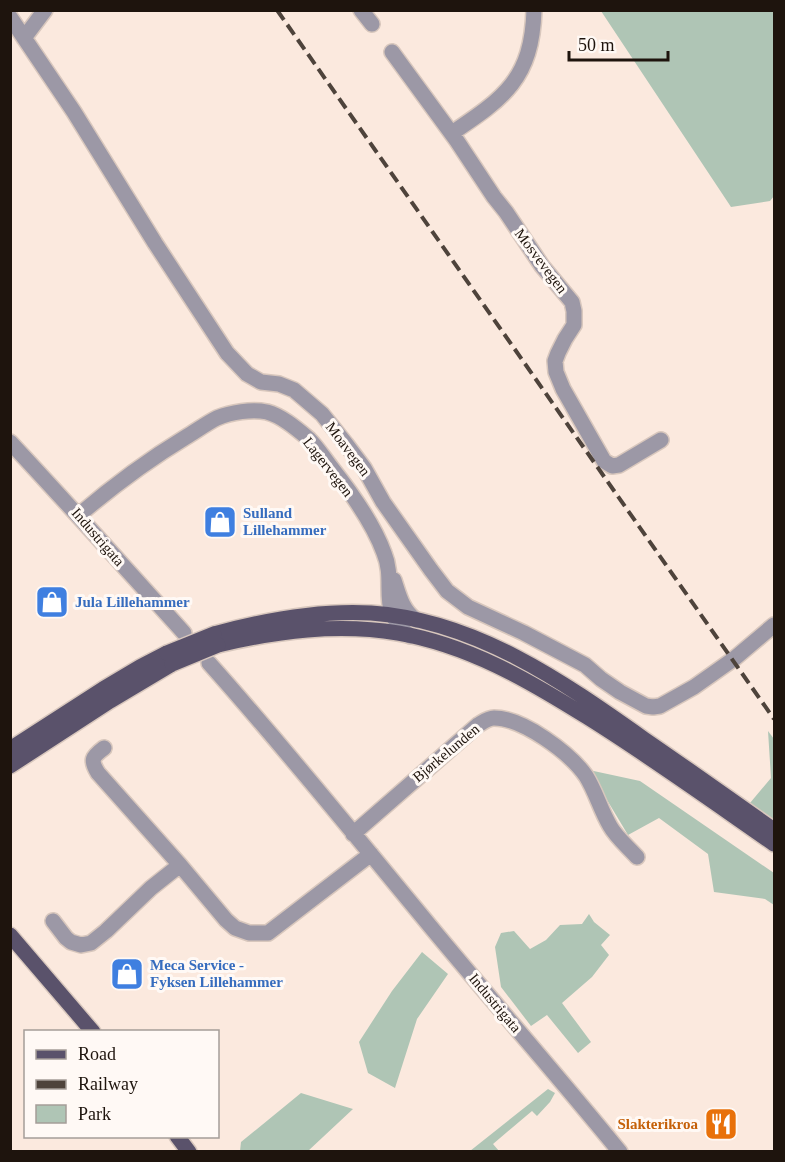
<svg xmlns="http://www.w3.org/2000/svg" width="785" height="1162" font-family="'Times New Roman',serif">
<rect width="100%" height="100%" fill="#fbe9de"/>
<!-- green -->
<path fill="#afc5b5" d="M601 11H774V196L770 201 731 207Z
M768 731 774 739V820L750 803 771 778Z
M589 770 640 781 774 873V905L765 899 714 892 708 854 659 818 628 835Z
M589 914 594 922 610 935 601 945 609 955 592 977 562 1003 591 1042 578 1053 547 1015 531 1026 501 987 495 947 501 933 514 931 530 949 546 940 560 925 582 924Z
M422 952 448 974 417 1019 395 1088 368 1073 359 1042 392 991Z
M548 1089 555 1093 550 1102 537 1116 532 1111 493 1144 499 1151H470Z
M301 1093 353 1109 308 1151H240L241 1142Z"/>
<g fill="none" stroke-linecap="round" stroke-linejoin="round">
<defs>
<path id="minor" d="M361 10 372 24
M10 17 74 112 155 243 227 353 247 374 261 382 279 384 294 390 322 414 346 444 364 468 383 502 431 570 447 591 468 607 524 633 585 665 601 679 620 692 646 706 653 707 660 706 694 687 735 658 774 625
M24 38 45 10
M392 52 457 141 494 197 506 212 542 266 572 302 574 311V325L565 339 558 353 555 361 556 372 563 389 604 461 612 466 619 465 661 440
M452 133C504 98 532 79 534 10
M10 442C69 505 126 569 184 633
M79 515C113 486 148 460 186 437 196 431 207 423 217 418 231 412 252 409 267 412 282 416 297 429 309 439 317 447 324 458 331 467 350 491 374 525 384 553 397 584 376 611 410 636
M394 580C399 595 402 610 416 620
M209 663C285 748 357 838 430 926 493 1002 558 1076 620 1152
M104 748C92 757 90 760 98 773L180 865 226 920 235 928 249 933H268L371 854
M353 834 478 725C483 722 488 718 494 718 523 718 570 753 586 776 596 792 600 809 610 826 616 837 628 847 637 857
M53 921 66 938 71 942 81 945 91 943 106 931 151 888 180 865"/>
<path id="major" d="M214 634C265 620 319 610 371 613 475 620 562 681 644 739 688 769 731 800 774 830
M218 645C277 631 337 623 398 633 468 645 528 680 587 717 651 757 712 801 774 844
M10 749 103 689 140 667 167 653
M10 766 110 701 172 664
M10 935 93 1032
M177 1136 189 1152"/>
</defs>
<!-- minor casing -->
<use href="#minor" stroke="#d8c7bd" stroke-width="18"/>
<!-- major casing -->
<use href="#major" stroke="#d8c7bd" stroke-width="18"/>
<!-- minor -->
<use href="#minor" stroke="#9c98a6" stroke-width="15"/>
<!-- major -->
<use href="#major" stroke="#5a526b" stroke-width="15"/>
<!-- rail -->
<path stroke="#4e433b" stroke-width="4" stroke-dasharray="12 6" stroke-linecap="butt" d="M277 10 774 719"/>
<defs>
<path id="major-bridge" d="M167 653 214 634
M172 664 218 645"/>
</defs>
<!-- major-bridge casing -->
<use href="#major-bridge" stroke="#d8c7bd" stroke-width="18" stroke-linecap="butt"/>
<!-- major-bridge -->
<use href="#major-bridge" stroke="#5a526b" stroke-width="15"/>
</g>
<!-- icons -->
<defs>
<symbol id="shop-square" viewBox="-11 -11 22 22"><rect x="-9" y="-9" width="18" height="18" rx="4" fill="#3f7fe0" stroke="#fff9f5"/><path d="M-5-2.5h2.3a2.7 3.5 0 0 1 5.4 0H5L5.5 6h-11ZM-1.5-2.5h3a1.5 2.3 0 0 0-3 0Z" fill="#fff"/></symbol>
<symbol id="restaurant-square" viewBox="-11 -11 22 22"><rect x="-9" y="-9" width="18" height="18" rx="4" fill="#e8710a" stroke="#fff9f5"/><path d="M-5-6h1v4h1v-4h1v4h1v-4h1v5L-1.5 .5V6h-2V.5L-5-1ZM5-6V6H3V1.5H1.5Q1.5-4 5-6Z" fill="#fff"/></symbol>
</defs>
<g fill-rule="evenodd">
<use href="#shop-square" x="201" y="503" width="38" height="38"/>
<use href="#shop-square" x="33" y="583" width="38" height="38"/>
<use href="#shop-square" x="108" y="955" width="38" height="38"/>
<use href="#restaurant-square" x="702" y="1105" width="38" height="38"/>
</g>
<g text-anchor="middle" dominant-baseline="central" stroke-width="6" stroke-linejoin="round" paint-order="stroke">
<!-- street labels -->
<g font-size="15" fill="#1e140d" stroke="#fff9f5">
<text transform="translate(541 261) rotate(53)">Mosvevegen</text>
<text transform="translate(348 449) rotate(53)">Moavegen</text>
<text transform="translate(328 467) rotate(52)">Lagervegen</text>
<text transform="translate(98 537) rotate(49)">Industrigata</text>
<text transform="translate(446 753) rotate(-40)">Bjørkelunden</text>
<text transform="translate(495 1003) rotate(50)">Industrigata</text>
</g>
<!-- shop labels -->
<g font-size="15" font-weight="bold" fill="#366cbe" stroke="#fff9f5" text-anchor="start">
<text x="243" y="513">Sulland<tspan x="243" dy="17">Lillehammer</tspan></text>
<text x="75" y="602">Jula Lillehammer</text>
<text x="150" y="965">Meca Service -<tspan x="150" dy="17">Fyksen Lillehammer</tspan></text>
</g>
<!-- food labels -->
<g font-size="15" font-weight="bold" fill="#c56008" stroke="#fff9f5" text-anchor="end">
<text x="698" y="1124">Slakterikroa</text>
</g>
</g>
<!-- border -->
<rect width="785" height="1162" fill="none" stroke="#1e140d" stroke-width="24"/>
<!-- legend -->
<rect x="24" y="1030" width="195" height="108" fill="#fff9f5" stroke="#a59d98" stroke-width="1.5"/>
<rect x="36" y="1050" width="30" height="9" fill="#5a526b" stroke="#a59d98" stroke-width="1.5"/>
<text x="78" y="1060" font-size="18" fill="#1e140d">Road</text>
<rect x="36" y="1080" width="30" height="9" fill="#4e433b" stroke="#a59d98" stroke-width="1.5"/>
<text x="78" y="1090" font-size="18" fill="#1e140d">Railway</text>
<rect x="36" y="1105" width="30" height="18" fill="#afc5b5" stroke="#a59d98" stroke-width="1.5"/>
<text x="78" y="1120" font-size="18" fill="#1e140d">Park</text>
<!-- scale -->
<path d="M569 51v9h99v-9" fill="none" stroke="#1e140d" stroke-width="3"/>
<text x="578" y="51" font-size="18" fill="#1e140d" stroke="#fff9f5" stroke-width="4.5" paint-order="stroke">50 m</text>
</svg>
